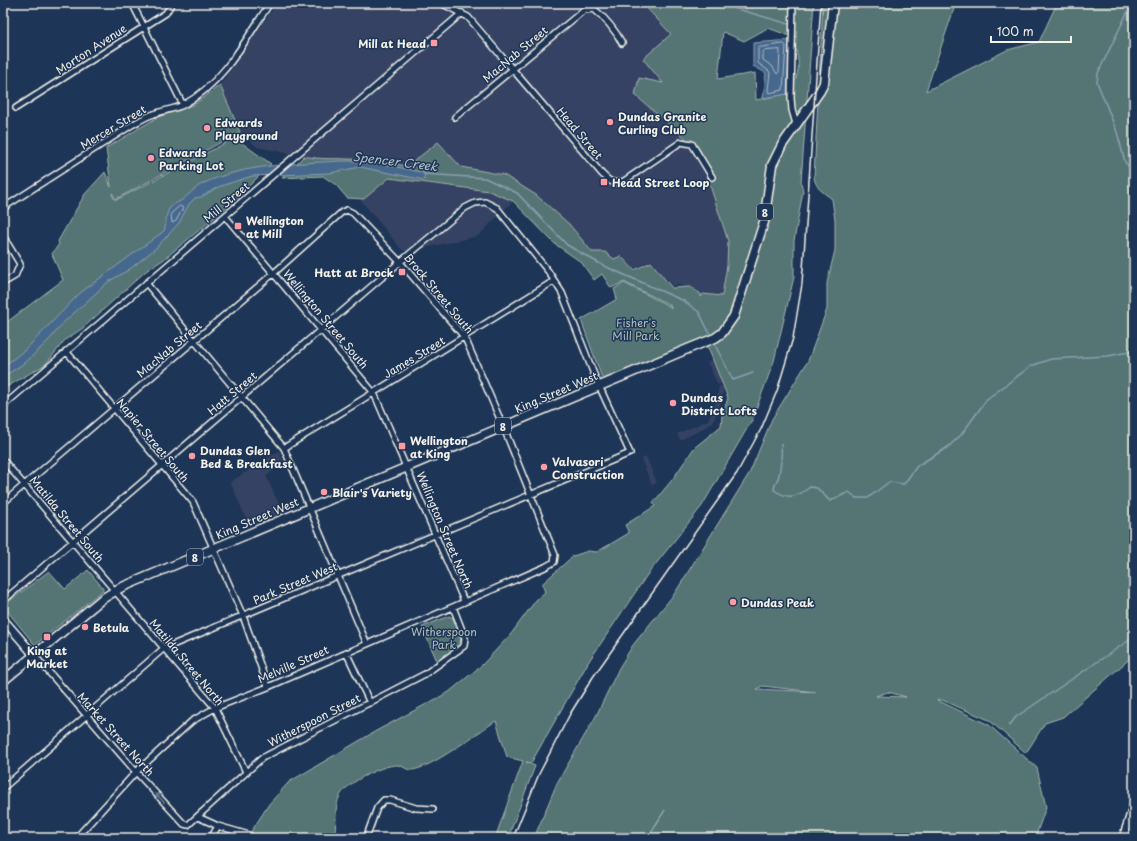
<svg xmlns="http://www.w3.org/2000/svg" width="1137" height="841" font-family="'Playpen Sans',sans-serif">
<rect width="100%" height="100%" fill="#1d3557"/>
<filter id="ink" filterUnits="userSpaceOnUse"><feTurbulence type="fractalNoise" baseFrequency=".025" numOctaves="2"/><feDisplacementMap in="SourceGraphic" scale="8" xChannelSelector="R" yChannelSelector="G"/><feConvolveMatrix kernelMatrix="1 2 1 2 8 2 1 2 1" color-interpolation-filters="sRGB"/></filter>
<g filter="url(#ink)">
<!-- built -->
<path fill="#344364" d="M277 3H642L671 34 663 84 635 95 685 138 705 170 728 238 729 246 722 296 703 294 678 285 672 286 650 261 633 269 621 254V256L614 260 605 252H592L569 224 536 195 504 175 461 167 438 142 408 166 375 160 347 159 322 160 257 147 240 132 220 85Z
M389 178 489 191 513 201 478 236 407 252 402 250 359 198 364 199Z
M712 360 723 383 718 385 707 362Z
M719 386 724 387 721 403 713 422 697 432 680 440 677 434 708 420 716 403Z
M279 451 284 463 266 476 283 513 249 525 230 482Z
M646 457 657 483 652 485 641 459Z"/>
<!-- green -->
<path fill="#557574" stroke="#a4b3ae" fill-rule="evenodd" d="M642 3H814L801 182 803 191 794 241V277L774 361 752 420 702 506 647 575 589 661 531 763 526 762 535 766 508 838H495L523 761 507 757 496 721C478 732 429 770 411 770 406 770 402 765 397 765 382 765 349 782 341 794 332 808 339 824 333 838H247L269 804 289 782 376 731 449 692 482 665 511 634 536 600 545 592 542 584 573 556 588 551 597 552 629 533 625 525 655 506 653 503 672 480 694 448 721 426 722 416 728 398 709 350 702 338 603 381 581 320 617 299 614 289 624 283 669 306 671 309 670 305 624 282 611 288 602 274 594 280 581 262 555 244 513 201 489 191 389 178 364 199 347 198 336 185 323 176 282 178 304 156C322 160 330 158 348 159 368 159 388 163 408 166L438 142 461 167 504 175 536 195 569 224 592 252H605L614 259 621 256 634 270 651 262 672 288 690 287 701 294V297L703 294 722 296 727 265 728 241 705 170 685 138 635 95 639 78 663 83 643 59 671 34ZM768 28 793 37C799 60 803 74 787 94L756 100 755 73 718 79 723 32 744 41Z
M823 3H956L926 91 1007 50 1039 42 1057 3H1134V655L1063 717 1045 723 1026 753 989 720 942 700H937L989 725 1037 768 1046 807 1035 838H648L665 810 647 838H534L557 783 596 716 619 668 633 645 675 593 750 472 772 419 808 361 827 309V283L835 250V220L832 199C823 192 816 189 814 177ZM762 686 816 692 757 689ZM888 692 906 697 876 696Z
M220 85 240 132 116 199 112 193 114 199H118L235 138 271 164 232 203 163 260 146 271 83 328 65 340 46 364 3 389V325L63 280 52 254 59 244 58 241 85 194 105 172 111 187 106 148 158 117 195 104Z
M88 570 103 588V590L35 645 3 606 49 571 65 589Z
M449 616 453 618 461 640 458 647 437 661 422 627Z"/>
<!-- water -->
<path fill="#47688d" stroke="#8c9fb1" d="M790 40 787 94 763 98 766 73 753 66V43Z
M339 161H369L425 173 424 180 360 167 330 173 252 176 218 187 201 197 195 198 189 204 179 223 156 248 130 269 108 282 63 323 50 339 26 362 3 377V367L26 349 80 293 164 231C167 225 165 216 168 211 171 205 177 203 182 200 190 194 195 187 204 183 246 164 293 164 339 161Z"/>
<g fill="none" stroke-linecap="round" stroke-linejoin="round">
<!-- shore -->
<path stroke="#afbac4" stroke-width="1" d="M784 44 786 46 783 90 769 93 768 91 770 72 758 63V48Z
M780 50 779 72 777 74 772 66 763 60V53L764 51Z
M180 206 183 208 176 221 172 223 171 214Z"/>
<!-- stream -->
<path stroke="#8c9fb1" stroke-width="1.5" d="M717 3 792 25
M1132 3 1098 73 1097 82 1117 132 1125 162 1129 167 1134 170
M423 174 485 178 517 193 567 245 602 265 684 301 699 312 711 336
M713 341 733 380 753 373
M781 444C782 454 781 465 779 475 778 480 774 484 774 490 789 500 797 497 810 487L817 488 830 501 849 492 856 498H868L889 482 904 484 917 466 948 447 961 435 987 399 1031 366 1051 359 1108 356 1134 351
M1009 726 1016 717 1134 637"/>
<defs>
<path id="street" d="M132 3 183 105
M441 3 468 17 474 24 602 174C609 181 613 185 624 181L681 142 692 144 712 177
M793 3 791 98 792 110 796 124
M16 108 166 13 172 3
M455 117 584 10 594 9C605 18 615 30 622 43
M3 208 132 125C139 121 147 116 154 114 164 110 175 109 183 105 223 84 246 39 270 3
M225 216 374 393 464 601
M3 236 20 264 15 276 3 283
M146 283 284 448 367 644
M66 351 193 502 243 616 268 687
M3 406 462 13
M284 448 554 281
M3 460 215 708 246 772
M3 503 274 273 342 212 347 210 353 213 400 262 465 338 503 426 555 555 554 562 545 567 268 687 215 708 192 721 136 772 76 838
M3 601 400 262 465 208 475 203 485 202 497 208 548 271 562 293 595 377 630 453 163 649 3 788
M346 652 370 703
M34 655 136 772 184 824 188 825 262 758 425 674 464 646 465 638 453 607
M198 817 218 826 249 835
M211 838 218 826
M366 838 377 808 384 800H390L416 808 433 809"/>
<path id="secondary" d="M3 619 34 655
M1123 838 1134 804"/>
<path id="primary" d="M3 681 102 599 120 588 690 348 715 338 722 333 734 316 764 222 772 165 782 145 820 91 824 83 833 3"/>
</defs>
<!-- street casing -->
<use href="#street" stroke="#f4f1e8" stroke-width="8"/>
<!-- secondary casing -->
<use href="#secondary" stroke="#f4f1e8" stroke-width="10"/>
<!-- primary casing -->
<use href="#primary" stroke="#f4f1e8" stroke-width="11"/>
<!-- street -->
<use href="#street" stroke="#1d3557" stroke-width="5"/>
<!-- secondary -->
<use href="#secondary" stroke="#1d3557" stroke-width="7"/>
<!-- primary -->
<use href="#primary" stroke="#1d3557" stroke-width="8"/>
<!-- rail -->
<path stroke="#f4f1e8" stroke-width="1.5" d="M513 838 539 774 570 714 593 677 737 473 761 429 777 391 793 338 802 284 821 3"/>
</g>
<!-- one-way arrows -->
<defs><path id="oneway-shaft" d="M-6 0H5M1.5-3L5.5 0L1.5 3" fill="none" stroke-width="1.6" stroke-linecap="round" stroke-linejoin="round"/></defs>
<use stroke="#68778a" href="#oneway-shaft" transform="translate(160 798) rotate(-133)"/>
</g>
<!-- markers -->
<g fill="#ff9aa2" stroke="#1d3557" stroke-width="1.5">
<rect x="430" y="39" width="8" height="8" rx="2"/>
<circle cx="610" cy="122" r="4"/>
<circle cx="207" cy="128" r="4"/>
<circle cx="151" cy="158" r="4"/>
<rect x="600" y="178" width="8" height="8" rx="2"/>
<rect x="234" y="222" width="8" height="8" rx="2"/>
<rect x="398" y="268" width="8" height="8" rx="2"/>
<circle cx="673" cy="403" r="4"/>
<rect x="398" y="442" width="8" height="8" rx="2"/>
<circle cx="192" cy="456" r="4"/>
<circle cx="544" cy="467" r="4"/>
<circle cx="324" cy="492" r="4"/>
<circle cx="733" cy="602" r="4"/>
<circle cx="85" cy="627" r="4"/>
<rect x="43" y="633" width="8" height="8" rx="2"/>
</g>
<g text-anchor="middle" dominant-baseline="central" stroke-width="3" stroke-linejoin="round" paint-order="stroke">
<!-- shield labels -->
<g fill="#1d3557" stroke="#b4b9bc" stroke-width="1">
<rect x="757" y="204" width="16" height="16" rx="3"/>
<rect x="495" y="418" width="16" height="16" rx="3"/>
<rect x="187" y="549" width="16" height="16" rx="3"/>
</g>
<g font-size="10" font-weight="bold" fill="#f4f1e8">
<text x="765" y="212">8</text>
<text x="503" y="426">8</text>
<text x="195" y="557">8</text>
</g>
<!-- poi labels -->
<g font-size="11" font-weight="bold" fill="#f4f1e8" stroke="#1d3557" text-anchor="start">
<text x="426" y="43" text-anchor="end">Mill at Head</text>
<text x="618" y="116">Dundas Granite<tspan x="618" dy="13">Curling Club</tspan></text>
<text x="215" y="122">Edwards<tspan x="215" dy="13">Playground</tspan></text>
<text x="159" y="152">Edwards<tspan x="159" dy="13">Parking Lot</tspan></text>
<text x="612" y="182">Head Street Loop</text>
<text x="246" y="220">Wellington<tspan x="246" dy="13">at Mill</tspan></text>
<text x="394" y="272" text-anchor="end">Hatt at Brock</text>
<text x="681" y="397">Dundas<tspan x="681" dy="13">District Lofts</tspan></text>
<text x="410" y="440">Wellington<tspan x="410" dy="13">at King</tspan></text>
<text x="200" y="450">Dundas Glen<tspan x="200" dy="13">Bed &amp; Breakfast</tspan></text>
<text x="552" y="461">Valvasori<tspan x="552" dy="13">Construction</tspan></text>
<text x="332" y="492">Blair's Variety</text>
<text x="741" y="602">Dundas Peak</text>
<text x="93" y="627">Betula</text>
<text x="47" y="650" text-anchor="middle">King at<tspan x="47" dy="13">Market</tspan></text>
</g>
<!-- street labels -->
<g font-size="11" fill="#f4f1e8" stroke="#1d3557">
<text transform="translate(91 49) rotate(-33)">Morton Avenue</text>
<text transform="translate(515 54) rotate(-40)">MacNab Street</text>
<text transform="translate(113 127) rotate(-31)">Mercer Street</text>
<text transform="translate(580 133) rotate(50)">Head Street</text>
<text transform="translate(226 202) rotate(-40)">Mill Street</text>
<text transform="translate(439 293) rotate(50)">Brock Street South</text>
<text transform="translate(326 319) rotate(50)">Wellington Street South</text>
<text transform="translate(169 349) rotate(-40)">MacNab Street</text>
<text transform="translate(414 357) rotate(-31)">James Street</text>
<text transform="translate(556 392) rotate(-23)">King Street West</text>
<text transform="translate(232 393) rotate(-40)">Hatt Street</text>
<text transform="translate(153 440) rotate(50)">Napier Street South</text>
<text transform="translate(257 518) rotate(-23)">King Street West</text>
<text transform="translate(67 519) rotate(50)">Matilda Street South</text>
<text transform="translate(445 530) rotate(67)">Wellington Street North</text>
<text transform="translate(295 583) rotate(-23)">Park Street West</text>
<text transform="translate(187 662) rotate(50)">Matilda Street North</text>
<text transform="translate(293 664) rotate(-24)">Melville Street</text>
<text transform="translate(314 720) rotate(-27)">Witherspoon Street</text>
<text transform="translate(116 734) rotate(48)">Market Street North</text>
</g>
<!-- park labels -->
<g font-size="11" fill="#b4bfba" stroke="#1d3557">
<text x="636" y="322">Fisher's<tspan x="636" dy="13">Mill Park</tspan></text>
<text x="444" y="631">Witherspoon<tspan x="444" dy="13">Park</tspan></text>
</g>
<!-- water labels -->
<g font-size="12" font-style="italic" fill="#b7c1c8" stroke="#1d3557">
<text transform="translate(395 161) rotate(7)">Spencer Creek</text>
</g>
</g>
<!-- margin -->
<rect width="1137" height="841" fill="none" stroke="#1d3557" stroke-width="16"/>
<rect x="8" y="8" width="1121" height="825" fill="none" stroke="#f4f1e8" stroke-width="1.5" filter="url(#ink)"/>
<!-- scale -->
<path d="M991 36v6h80v-6" fill="none" stroke="#f4f1e8" stroke-width="2"/>
<text x="997" y="36" font-size="12" fill="#f4f1e8" stroke="#1d3557" stroke-width="3" paint-order="stroke">100 m</text>
</svg>
